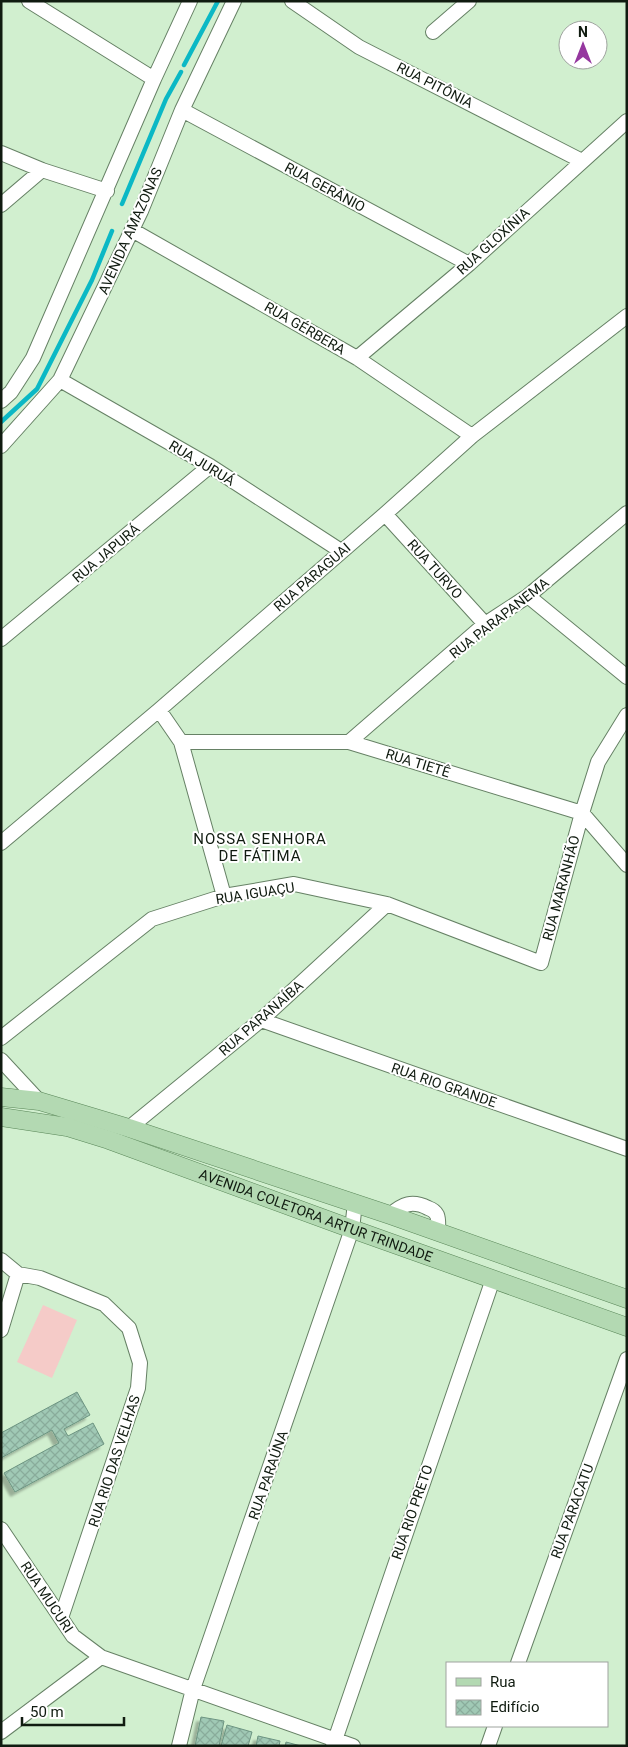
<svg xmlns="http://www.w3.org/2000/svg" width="628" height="1747" font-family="Roboto,sans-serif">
<defs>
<pattern id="building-cross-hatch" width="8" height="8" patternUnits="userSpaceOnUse" patternTransform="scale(1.25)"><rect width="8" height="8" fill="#a0c9b5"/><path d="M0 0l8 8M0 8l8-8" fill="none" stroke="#89ac9b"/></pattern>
<filter id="shadow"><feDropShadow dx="-4.5" dy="4.5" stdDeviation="1" flood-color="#0004"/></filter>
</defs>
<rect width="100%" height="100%" fill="#d1efcf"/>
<!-- grass -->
<path fill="#f5cbc8" d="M43 1305 77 1320 52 1378 17 1362Z"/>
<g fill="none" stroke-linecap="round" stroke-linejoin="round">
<!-- stream -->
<path stroke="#0bb8c5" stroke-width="4.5" d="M184 65 218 1
M122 204 166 99 181 72
M1 422 37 389 92 280 112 231"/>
</g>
<!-- building -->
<path fill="url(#building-cross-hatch)" stroke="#6c9481" filter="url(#shadow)" d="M77 1392 90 1415 64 1429 68 1436 93 1423 104 1444 15 1492 4 1473 59 1443 52 1430 1 1458V1433Z
M201 1717 224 1721 219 1746H195Z
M227 1725 252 1732 248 1746H221Z
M258 1736 280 1741 279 1746H256Z
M286 1742 301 1746H285Z"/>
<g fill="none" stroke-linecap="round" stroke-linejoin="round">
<defs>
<path id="minor" d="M29 1 154 79
M292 1 359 47 582 161
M433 32 469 1
M182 110 469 264
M1 153 42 170 107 191
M1 205 42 170
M132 230 357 358 472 436
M357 358 469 264 627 121
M60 380 210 466 341 551
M1 401 11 392 33 358 154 79 190 1
M1 446 60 380 141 211 182 110 234 1
M385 514 485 624
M528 596 627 677
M1 639 210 466
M159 710 181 742 224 896
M181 742H349L582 813 627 865
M349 742 485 624 528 596 627 513
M1 843 159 710 385 514 472 436 627 316
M261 1020 627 1149
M1 1038 152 919 224 896 294 884 387 904 541 963 582 813 598 762 627 715
M1 1060 39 1101
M129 1128 261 1020 387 904
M390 1215C403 1204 412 1200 428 1208 431 1209 435 1211 437 1215 439 1220 438 1227 438 1232
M1 1260 18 1274 40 1278 104 1304 129 1328 140 1363 138 1388 61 1618
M1 1330 18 1274
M1 1529 73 1636 101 1657 353 1746
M518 1663 627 1359
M1 1732 101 1657
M179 1746 193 1689 352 1229 355 1203
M333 1746 493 1279
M488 1746 495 1726"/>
<g id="major">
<path d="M1 1097 39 1101 129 1128 390 1215 627 1299"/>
<path id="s1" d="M1 1117 67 1127 109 1140 352 1229 627 1327"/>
</g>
</defs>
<!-- minor casing -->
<use href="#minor" stroke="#668165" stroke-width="16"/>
<!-- major casing -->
<use href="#major" stroke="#598658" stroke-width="19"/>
<!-- minor -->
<use href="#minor" stroke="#fff" stroke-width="14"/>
<!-- major -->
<use href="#major" stroke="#b3d9b2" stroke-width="18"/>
</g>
<g text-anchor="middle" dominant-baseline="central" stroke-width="4" stroke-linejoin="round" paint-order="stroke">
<!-- street labels -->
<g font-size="14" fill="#101b10" stroke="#fff">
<text transform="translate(435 85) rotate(27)">RUA PITÔNIA</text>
<text transform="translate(325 187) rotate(28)">RUA GERÂNIO</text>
<text transform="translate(130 231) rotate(-66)">AVENIDA AMAZONAS</text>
<text transform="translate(493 241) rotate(-42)">RUA GLOXÍNIA</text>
<text transform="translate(305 328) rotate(30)">RUA GÉRBERA</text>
<text transform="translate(202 463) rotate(31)">RUA JURUÁ</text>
<text transform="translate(106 553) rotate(-40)">RUA JAPURÁ</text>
<text transform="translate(435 569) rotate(48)">RUA TURVO</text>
<text transform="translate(312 577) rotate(-41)">RUA PARAGUAI</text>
<text transform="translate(499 618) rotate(-38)">RUA PARAPANEMA</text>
<text transform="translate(418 763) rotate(17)">RUA TIETÊ</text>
<text transform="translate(561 888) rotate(-75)">RUA MARANHÃO</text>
<text transform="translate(255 893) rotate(-9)">RUA IGUAÇU</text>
<text transform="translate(261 1018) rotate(-41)">RUA PARANAÍBA</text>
<text transform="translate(444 1085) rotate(19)">RUA RIO GRANDE</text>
<text stroke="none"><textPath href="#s1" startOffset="331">AVENIDA COLETORA ARTUR TRINDADE</textPath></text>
<text transform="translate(114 1461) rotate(-72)">RUA RIO DAS VELHAS</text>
<text transform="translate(268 1475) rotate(-71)">RUA PARAÚNA</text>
<text transform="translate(572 1511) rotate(-70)">RUA PARACATU</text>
<text transform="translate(412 1512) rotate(-71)">RUA RIO PRETO</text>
<text transform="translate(47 1597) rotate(56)">RUA MUCURI</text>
</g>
<!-- neighbourhood labels -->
<g font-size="15" letter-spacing="1" fill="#101b10" stroke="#fff">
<text x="260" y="839">NOSSA SENHORA<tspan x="260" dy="17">DE FÁTIMA</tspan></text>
</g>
</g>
<!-- border -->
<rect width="628" height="1747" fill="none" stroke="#101b10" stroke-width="5"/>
<!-- legend -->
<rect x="446" y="1662" width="162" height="65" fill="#ffffff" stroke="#9fa49f"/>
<rect x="456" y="1678" width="25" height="8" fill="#b3d9b2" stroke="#9fa49f"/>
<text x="490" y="1687" font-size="15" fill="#101b10">Rua</text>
<rect x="456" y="1700" width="25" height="15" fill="url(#building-cross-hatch)" stroke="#9fa49f"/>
<text x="490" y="1712" font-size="15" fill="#101b10">Edifício</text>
<!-- north arrow -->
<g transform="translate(583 45)"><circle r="24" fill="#ffffff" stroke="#9fa49f"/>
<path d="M0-4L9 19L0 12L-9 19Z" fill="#95379f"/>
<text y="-8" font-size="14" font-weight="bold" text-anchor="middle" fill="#101b10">N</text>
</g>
<!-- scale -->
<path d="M22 1717v8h102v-8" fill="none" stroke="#101b10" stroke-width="2.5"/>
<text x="30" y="1717" font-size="15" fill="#101b10" stroke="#ffffff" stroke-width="4" paint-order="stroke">50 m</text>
</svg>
